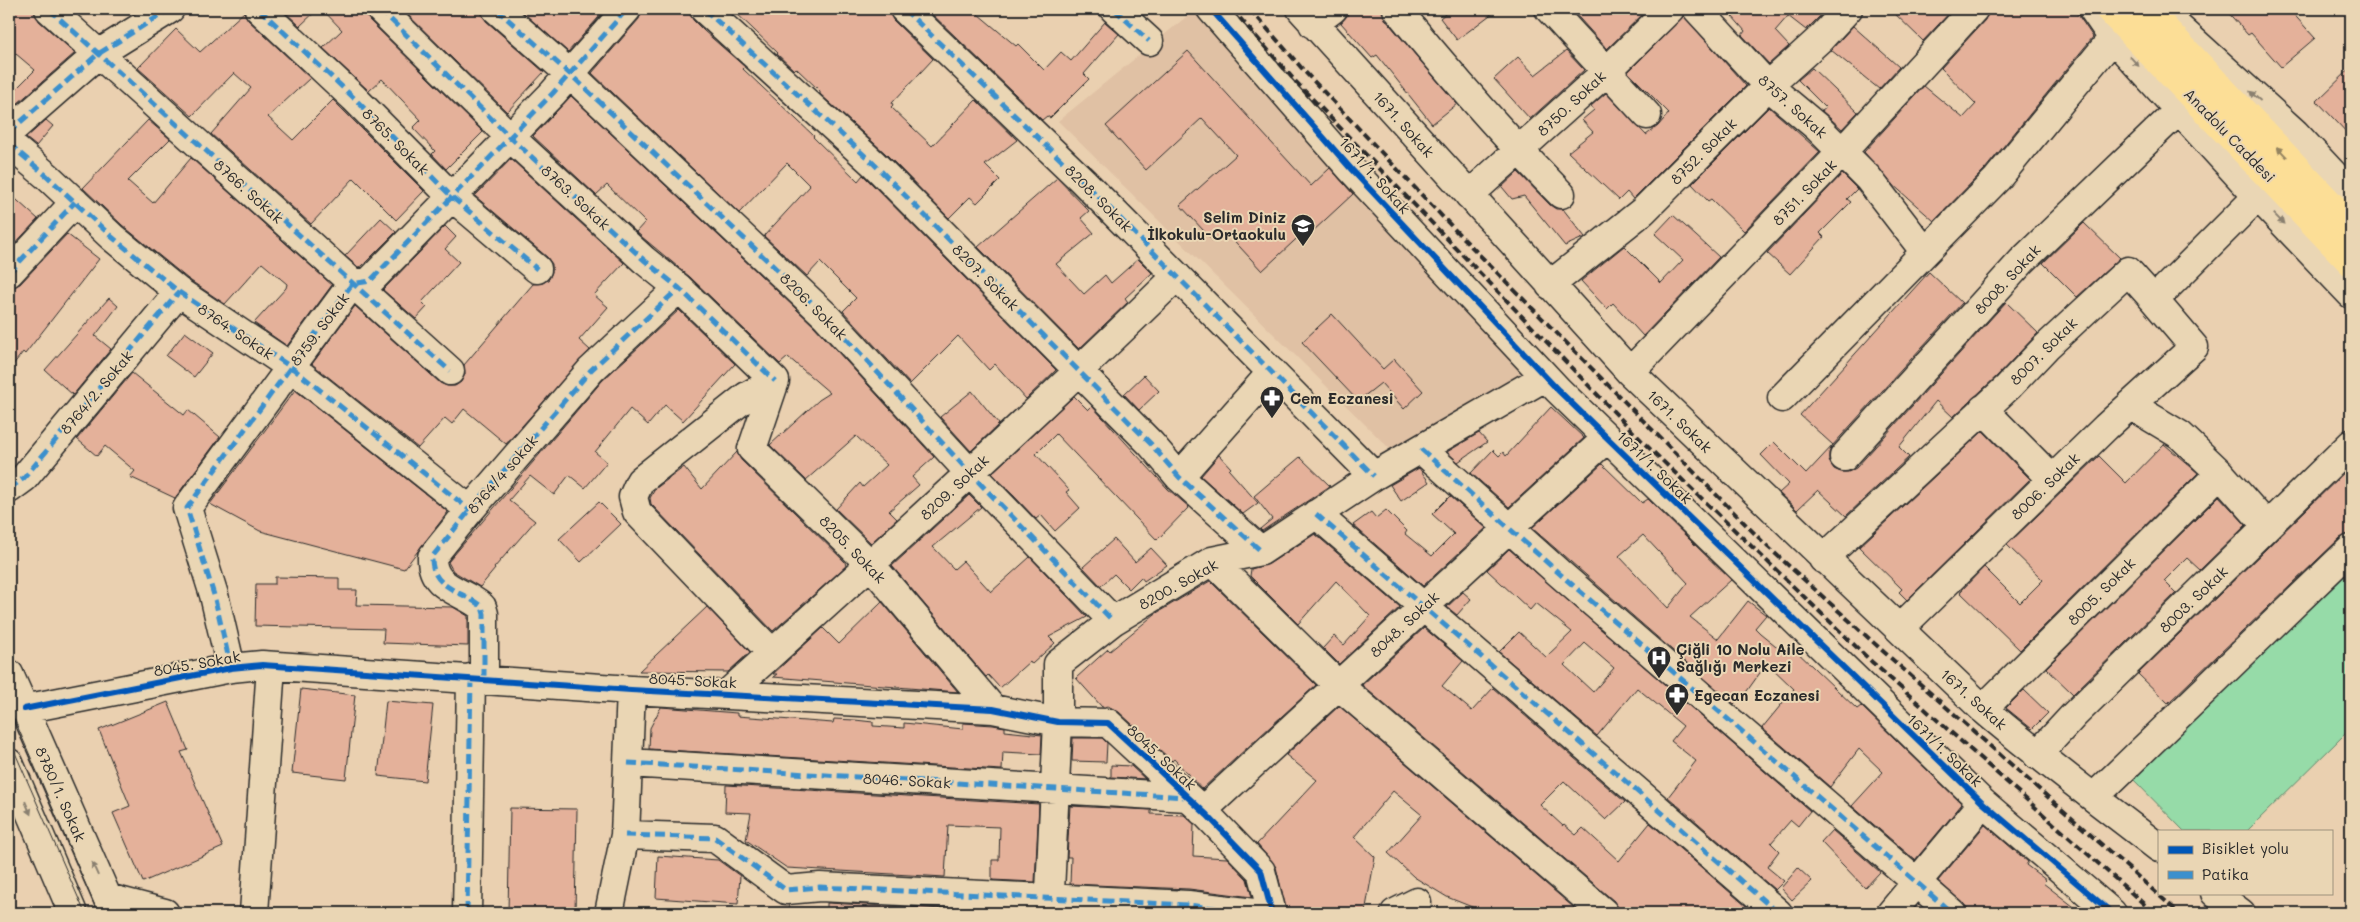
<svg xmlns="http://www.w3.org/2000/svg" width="2360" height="922" font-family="Mali,sans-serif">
<rect width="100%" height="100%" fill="#ead0b0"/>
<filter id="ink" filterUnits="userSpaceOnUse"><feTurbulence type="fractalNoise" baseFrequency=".02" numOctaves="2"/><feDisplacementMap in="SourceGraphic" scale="10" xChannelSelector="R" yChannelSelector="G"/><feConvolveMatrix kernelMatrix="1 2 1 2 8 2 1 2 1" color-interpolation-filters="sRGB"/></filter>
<g filter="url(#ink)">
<!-- built -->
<path fill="#e0c1a4" d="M1196 9H1204L1535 372 1396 455 1058 121Z"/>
<!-- green -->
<path fill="#96dba8" stroke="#60836a" d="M2351 557V728L2247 831H2184L2129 775Z"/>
<!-- building -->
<path fill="#e4b19a" stroke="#2b2b2b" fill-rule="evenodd" d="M9 9H34L39 21 75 53 9 111V90L12 93 35 70 9 48Z
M282 9H318L300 26Z
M322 9H365L369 20 483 132 446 169 432 154 435 151 413 128 421 120 382 79 369 91 323 48 342 30Z
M402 9H481L486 21 544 72 507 112Z
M519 9H606L568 52Z
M642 9H689L693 20 704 31 745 67 743 69 814 136 813 137 858 181 863 175 1056 370 1026 399 995 364 989 370 958 336 910 384 843 311 856 298 820 262 807 276 764 236 810 186 787 163 739 213 592 73 639 19Z
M732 9H889L893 20 933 59 892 103 893 105 891 107 932 146 976 100 1017 140 985 165 1000 180 977 203 970 197 949 218 885 153 820 94V91L796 68 794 70 777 54 778 53Z
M935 9H972L1016 46 1018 44 1044 70 1061 52 1071 61 1105 22 1119 34 1084 74 1089 79 1050 118 1047 116 1042 120 931 13Z
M1348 9H1382L1385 19 1457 104 1432 124 1377 55 1372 58 1341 23 1347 16Z
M1451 9H1498L1457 40 1440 18Z
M1571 9H1648L1607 49Z
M1726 9H1827L1806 30 1788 16 1775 31 1789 46 1769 64 1742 35 1745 31Z
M1890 9H1953L1923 41Z
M1989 9H2074L2093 37 1985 169 1934 221 1891 183 1864 152 1924 86 1963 118 1976 104 1941 68 1985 20Z
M2225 9H2289L2315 38 2281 67 2251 33 2248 35Z
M244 12 248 20 310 78 268 117 293 140 333 100 424 191 396 220 354 178 311 224 211 134 251 88 234 73 192 116 138 68 176 29 200 52Z
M1684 16 1746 86 1633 199 1627 192 1619 200 1568 152 1593 132 1582 120 1594 110 1591 106 1606 93 1646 135 1658 126 1669 113 1628 72Z
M1853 26 1899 67 1879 89 1831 50Z
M1188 51 1311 186 1330 168 1353 194 1312 232 1308 228 1262 271 1227 233 1215 243 1180 205 1236 155 1202 118 1146 170 1106 126Z
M1566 51 1584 70 1530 119 1494 79 1518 57 1535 75Z
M1812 68 1858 112 1842 129 1822 111 1826 108 1798 80Z
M2351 68V137L2317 101Z
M571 96 814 326 934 457 912 477 919 485 889 511 897 519 871 543 836 509 860 483 863 487 887 465 856 436 806 480 770 445 819 400 830 393 788 357 780 364 690 277 636 232 645 222 607 185 596 195 533 136Z
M1769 107 1820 152 1744 231 1711 199 1708 201 1692 184Z
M46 120 53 126 36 146 26 138Z
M148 120 170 139 128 181 153 203 191 158 332 285 287 346 254 323 286 288 287 284 262 263 225 304 188 279 122 225 83 188Z
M511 159 624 263 594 295 608 307 579 340 590 350 506 444 464 409 452 424 445 418 418 448 312 364 355 306 440 383 447 386H455L461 382 465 374 464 365 533 284 543 283 549 279 552 272V264L547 257 475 196Z
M1518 172 1550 205 1556 209H1563L1585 237 1565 246 1524 196 1512 199 1502 187Z
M1842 174 1857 189 1847 199 1851 202 1820 233 1824 237 1790 274 1767 253Z
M1057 178 1089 211 1081 218 1094 233 1056 264 1084 294 1105 275 1111 283 1138 259 1152 273 1125 298 1128 302 1079 349 978 247Z
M9 193 38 219 9 250Z
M1673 215 1719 257 1643 336 1613 303 1607 309 1581 281 1624 246 1661 283 1683 260 1655 234Z
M381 218 396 232 362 266 358 267 345 256Z
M2084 223 2120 258 2077 297 2043 263Z
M445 226 456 237 445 249 459 262 422 302 427 307 416 319 383 290Z
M67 234 99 259 25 354 23 352 9 370V288L20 284Z
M1929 272 1962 303 1832 446 1829 453V461L1834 469 1841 472H1848L1856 468 2006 302 2038 333 1997 376 1953 417 1936 401 1899 447 1909 457 1846 516 1818 490 1797 510 1779 493 1789 484 1761 455 1774 442 1806 474 1833 445 1800 415Z
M109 298 118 306 95 336 111 349 73 395 45 370Z
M679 310 735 364 683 421 665 405 648 425 630 409 595 452 607 462 585 488 569 475 554 495 530 476 509 500 535 521 494 568 495 569 480 587 453 571 448 562 602 381Z
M1332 314 1383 369 1394 359 1423 391 1404 409 1381 383 1358 401 1302 342Z
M185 332 213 353 194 377 166 356Z
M132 373 184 415 188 410 220 437 175 498 130 477 135 471 105 446 97 456 77 439Z
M1144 375 1159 391 1139 410 1124 394Z
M295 390 448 512 404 569 260 531 210 504Z
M972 391 999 424 971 451 940 417Z
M1074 396 1088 410 1092 406 1168 489 1189 507 1157 540 1056 434 1036 454 1069 490 1066 492 1080 508 1055 531 1041 515 1036 519 992 473Z
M1551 407 1584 438 1509 507 1471 473 1493 450 1499 456 1503 452 1506 456Z
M1983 431 2030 479 1907 600 1899 592 1902 589 1859 547Z
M1479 433 1487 442 1458 462 1447 452Z
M2164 444 2198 473 2020 650 1960 592 1984 567 2020 603 2043 580 2007 545 2099 456 2126 483Z
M737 452 741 460 845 562 846 566 773 631 651 504 650 498 655 489 684 467 702 489Z
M1219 455 1231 468 1229 470 1258 503 1243 514 1201 476Z
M1300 457 1330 486 1262 531 1260 529 1272 519 1254 496Z
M1602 464 1642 503 1648 499 1731 580 1690 617 1718 639 1748 601 1766 615 1755 628 1760 633 1786 654 1793 648 1857 709 1861 706 1962 804 1915 860 1852 806 1883 772 1859 749 1830 787 1762 728 1794 689 1767 663 1747 691 1734 704 1532 528ZM1643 535 1688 583 1668 608 1619 556Z
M2351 466V533L2340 538 2168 703 2138 674Z
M1419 468 1429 482 1401 501 1390 485Z
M969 495 981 507 933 547 954 569 963 561 991 592 1030 557 1087 617 1049 637 1055 643 1032 664 1030 661 1000 688 988 675 986 677 892 566Z
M1450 496 1486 528 1423 586 1353 525 1371 512 1376 518 1386 510 1407 531 1405 534 1432 556 1454 534 1432 514Z
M2219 496 2246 525 2200 570 2187 558 2164 581 2176 593 2073 694 2046 668Z
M599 502 621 524 581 562 559 539Z
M1315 534 1400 607 1339 664 1323 648 1334 636 1344 645 1370 616 1336 581 1298 624 1250 576 1251 569 1269 564Z
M1114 539 1135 562 1151 548 1167 565 1144 581 1141 577 1129 589 1114 574 1101 586 1083 567Z
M1509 549 1810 811 1798 826 1791 820 1771 843 1779 851 1767 867 1784 881 1775 890 1668 797 1696 761 1671 741 1683 726 1637 688 1597 736 1499 652 1519 632 1546 657 1572 632 1536 603 1530 610 1487 570ZM1585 643 1614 668 1593 692 1564 665Z
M275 577 339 578V590H357L356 605 453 607 468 616V646L383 643 384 629 255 626 256 584H275Z
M1210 581 1316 685 1202 789 1174 759 1172 761 1119 712 1108 706 1102 707 1076 678 1108 649 1110 651 1155 614Z
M1463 592 1471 599 1457 615 1447 607Z
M882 602 958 692 773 677 777 674H773L823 628 839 644Z
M707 607 750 652 728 672 639 671Z
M1424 628 1463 661 1442 686 1472 711 1493 688 1625 802 1606 820 1564 781 1540 805 1563 826 1564 825 1576 835 1583 828 1619 861 1650 823 1754 913H1619L1614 901 1362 685Z
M301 689 355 695 346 779 292 773Z
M2024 690 2048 713 2032 729 2006 708Z
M386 701 433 705 425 781 378 776Z
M168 702 188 750 181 752 223 847 143 882 113 813 130 806 99 730Z
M1339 706 1580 913H1487L1447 897 1414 877 1388 853 1422 815 1393 791 1354 837 1375 857 1365 913H1287L1276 867 1257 844 1317 780 1286 755Z
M661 707 737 713V716L833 723 834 719 855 720 873 722V726L904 728V723L963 729V723L993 725 1005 727V731L1042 735 1041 754 1003 752 1002 770 649 749 650 728Z
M1073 738H1102L1107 743 1106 762 1072 761Z
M1111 765 1131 766 1145 779 1111 777Z
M726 785 1039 804 1035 882 992 880V860H999L1000 827 948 825 945 877 787 868 746 840 751 813 725 812Z
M1070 806 1151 810V814L1184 815 1194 824 1193 856 1227 858 1247 879 1252 897 1189 889 1070 884 1071 857H1067Z
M510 808 577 809 575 913H508Z
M1985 825 2028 862 2026 865 2046 880 2043 883 2082 913H1973L1938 881Z
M1832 830 1880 872 1865 888 1821 842Z
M658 856 718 860 740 876 738 904 656 898Z
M1798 868 1812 881 1792 900 1781 888Z
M827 903 944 909V913H842V911H827Z"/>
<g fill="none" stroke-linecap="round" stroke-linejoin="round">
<defs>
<path id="minor" d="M49 9 450 371
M259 9 354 98 452 197 537 269
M380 9 510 137 644 260 679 288 775 381
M496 9 570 74 825 315 969 472 1113 621
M704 9 874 164 1151 444 1179 477 1261 551
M904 9 1083 181 1374 476
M1114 9 1149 41
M1211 9 1352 170 1558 390 1983 803 2112 913
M1301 9 1630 372 1983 709C2040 758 2100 802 2159 848
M1397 9C1449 73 1503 135 1561 194
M1549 9 1647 115
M1697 9 1768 86 1817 127 1868 178 1925 252
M2093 9 2113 38 2249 187 2351 294
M1313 24 1333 9
M2177 26 2295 133 2351 193
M9 132 98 54 170 9
M9 144 47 176 112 237 179 292 291 367 470 510
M1469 195 1606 72 1670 9
M9 273 75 202
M1550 285 1643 211 1768 86 1821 38 1848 9
M1630 372 1842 152 1974 9
M775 381 752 449 871 565 993 709
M1782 398 1997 179 2113 38
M2130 405 2180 435 2220 473 2267 526
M1983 409 2052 479
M1421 449 1560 574 1952 913
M1844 457 2022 261 2179 110
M1179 477 1272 372
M9 489 24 478 179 292
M1316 514 1778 913
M1823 559 2008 387 2046 347 2128 271 2154 300 2258 196
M1212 561 1338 685 1604 913
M1899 629 2106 427 2194 347 2154 300
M772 653 637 512 633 497 640 481 747 396 775 381
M231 668 214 595 187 508 352 284 370 281 553 93 627 9
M9 674 114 913
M484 679V614L482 607C462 590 431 589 432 557L470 510 591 370 679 288
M727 694C879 557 1031 419 1177 276
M24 709 231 668 262 665 631 690 993 709 1058 722 1108 723 1207 815 1261 871 1272 913
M1983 709 2220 473
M2037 755 2074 715 2351 444
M9 763 73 913
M628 763 1187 797
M2094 797 2351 549
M1202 811 1607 438
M625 835 715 838 786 890 820 887 1188 905 1254 913
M2215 893 2241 913
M108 898 165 913
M254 913 271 666
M467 913 471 678
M609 913 625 835 631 690
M1049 913 1058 722V664L1113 621 1212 561 1261 551 1374 476 1545 377
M1395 913 1417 902
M1891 913 1983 803"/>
<path id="highway" d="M2109 9 2351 262
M2146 9 2351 226"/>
</defs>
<!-- minor casing -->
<use href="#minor" stroke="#2b2b2b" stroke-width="31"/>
<!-- highway casing -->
<use href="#highway" stroke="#2b2b2b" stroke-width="31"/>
<!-- minor -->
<use href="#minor" stroke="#ead6b4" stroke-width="28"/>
<!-- highway -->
<use href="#highway" stroke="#fcde96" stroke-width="28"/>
<!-- tram -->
<path stroke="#2b2b2b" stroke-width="1" d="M9 707 98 913
M9 739 85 913"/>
<!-- rail -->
<path stroke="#2b2b2b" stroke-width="4" stroke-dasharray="8 4" stroke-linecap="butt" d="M1232 9 1296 82 1644 443 1872 662 2154 913
M1250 9 1306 73 1456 231 1768 547 1884 652 2179 913"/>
<!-- quiet -->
<path stroke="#3b90cd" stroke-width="5" stroke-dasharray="10 5" stroke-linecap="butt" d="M49 9 450 371
M259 9 354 98 452 197 537 269
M380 9 510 137 644 260 679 288 775 381
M496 9 570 74 825 315 969 472 1113 621
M704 9 874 164 1151 444 1179 477 1261 551
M904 9 1083 181 1374 476
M1114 9 1149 41
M9 132 98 54 170 9
M9 144 47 176 112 237 179 292 291 367 470 510
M9 273 75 202
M1421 449 1560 574 1952 913
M9 489 24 478 179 292
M1316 514 1778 913
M231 668 214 595 187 508 352 284 370 281 553 93 627 9
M484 679V614L482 607C462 590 431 589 432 557L470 510 591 370 679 288
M628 763 1187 797
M625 835 715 838 786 890 820 887 1188 905 1254 913
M467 913 471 678"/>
<defs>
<path id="cycleway" d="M1211 9 1352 170 1558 390 1983 803 2112 913
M24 709 231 668 262 665 631 690 993 709 1058 722 1108 723 1207 815 1261 871 1272 913"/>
</defs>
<!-- cycleway casing -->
<use href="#cycleway" stroke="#ead6b4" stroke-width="9"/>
<!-- cycleway -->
<use href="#cycleway" stroke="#0057b8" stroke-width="6"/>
</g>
<!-- one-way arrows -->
<defs><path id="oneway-solid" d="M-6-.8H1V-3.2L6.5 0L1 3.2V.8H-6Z" transform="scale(1.25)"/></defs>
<g fill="#8a8070">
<use href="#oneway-solid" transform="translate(2134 61) rotate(48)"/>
<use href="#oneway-solid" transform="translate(2255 96) rotate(-138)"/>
<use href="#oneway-solid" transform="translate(2279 219) rotate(46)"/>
<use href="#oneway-solid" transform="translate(28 808) rotate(67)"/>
<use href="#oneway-solid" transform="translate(95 869) rotate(-114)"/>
</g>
<use fill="#948460" href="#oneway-solid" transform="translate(2282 152) rotate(-133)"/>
</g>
<!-- icons -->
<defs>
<symbol id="school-pin" viewBox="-11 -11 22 30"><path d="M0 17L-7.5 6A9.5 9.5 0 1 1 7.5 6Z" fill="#2b2b2b" stroke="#ead6b4"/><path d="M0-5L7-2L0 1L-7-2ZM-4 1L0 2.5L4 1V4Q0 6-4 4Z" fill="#fff"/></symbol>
<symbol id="pharmacy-pin" viewBox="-11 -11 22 30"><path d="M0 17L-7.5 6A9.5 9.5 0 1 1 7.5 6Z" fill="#2b2b2b" stroke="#ead6b4"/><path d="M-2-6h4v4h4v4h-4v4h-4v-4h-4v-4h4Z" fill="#fff"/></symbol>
<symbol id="hospital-pin" viewBox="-11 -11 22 30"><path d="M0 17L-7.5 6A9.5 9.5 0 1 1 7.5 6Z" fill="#2b2b2b" stroke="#ead6b4"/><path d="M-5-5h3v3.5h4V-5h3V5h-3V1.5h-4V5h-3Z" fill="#fff"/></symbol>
</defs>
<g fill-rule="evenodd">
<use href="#school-pin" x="1289" y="212" width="28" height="38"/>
<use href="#pharmacy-pin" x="1258" y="384" width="28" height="38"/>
<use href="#hospital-pin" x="1645" y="644" width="28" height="38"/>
<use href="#pharmacy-pin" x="1663" y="681" width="28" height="38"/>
</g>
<g text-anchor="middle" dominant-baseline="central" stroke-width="4" stroke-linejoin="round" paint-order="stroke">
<!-- street labels -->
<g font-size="15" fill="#2b2b2b" stroke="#ead6b4">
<text transform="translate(1571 103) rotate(-43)">8750. Sokak</text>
<text transform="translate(1793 106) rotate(42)">8757. Sokak</text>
<text transform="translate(1404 124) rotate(48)">1671. Sokak</text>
<text transform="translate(2230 135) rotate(46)">Anadolu Caddesi</text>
<text transform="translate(396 141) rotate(45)">8765. Sokak</text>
<text transform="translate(1703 151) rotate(-45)">8752. Sokak</text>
<text transform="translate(1375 175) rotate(48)">1671/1. Sokak</text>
<text transform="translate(249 191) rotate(42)">8766. Sokak</text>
<text transform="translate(1804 192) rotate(-46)">8751. Sokak</text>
<text transform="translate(576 197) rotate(43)">8763. Sokak</text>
<text transform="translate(1099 198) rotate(45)">8208. Sokak</text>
<text transform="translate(986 277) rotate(45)">8207. Sokak</text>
<text transform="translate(2007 279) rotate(-47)">8008. Sokak</text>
<text transform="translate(814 306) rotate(45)">8206. Sokak</text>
<text transform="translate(319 329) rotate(-53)">8759. Sokak</text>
<text transform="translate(236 331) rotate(34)">8764. Sokak</text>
<text transform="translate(2043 351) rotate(-45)">8007. Sokak</text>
<text transform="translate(96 392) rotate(-50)">8764/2. Sokak</text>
<text transform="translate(1680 421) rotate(44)">1671. Sokak</text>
<text transform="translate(1655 467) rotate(44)">1671/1. Sokak</text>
<text transform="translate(502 474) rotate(-49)">8764/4 sokak</text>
<text transform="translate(2045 486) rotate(-44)">8006. Sokak</text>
<text transform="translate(954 487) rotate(-43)">8209. Sokak</text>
<text transform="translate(853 549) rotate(46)">8205. Sokak</text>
<text transform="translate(1178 584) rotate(-29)">8200. Sokak</text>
<text transform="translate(2101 591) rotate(-45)">8005. Sokak</text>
<text transform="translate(2193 599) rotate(-44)">8003. Sokak</text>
<text transform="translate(1404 624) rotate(-43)">8048. Sokak</text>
<text transform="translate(197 663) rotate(-10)">8045. Sokak</text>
<text transform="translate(693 680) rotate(3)">8045. Sokak</text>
<text transform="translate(1974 699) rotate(42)">1671. Sokak</text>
<text transform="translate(1945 750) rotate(44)">1671/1. Sokak</text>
<text transform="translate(1162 757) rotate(43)">8045. Sokak</text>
<text transform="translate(907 780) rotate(3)">8046. Sokak</text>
<text transform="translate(61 794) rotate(66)">8780/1. Sokak</text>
</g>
<!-- poi labels -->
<g font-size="15" font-weight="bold" fill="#2b2b2b" stroke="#ead6b4" text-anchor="start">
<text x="1286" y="217" text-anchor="end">Selim Diniz<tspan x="1286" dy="17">İlkokulu-Ortaokulu</tspan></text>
<text x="1290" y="398">Cem Eczanesi</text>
<text x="1676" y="649">Çiğli 10 Nolu Aile<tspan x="1676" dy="17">Sağlığı Merkezi</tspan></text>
<text x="1694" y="695">Egecan Eczanesi</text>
</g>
</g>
<!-- margin -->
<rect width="2360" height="922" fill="none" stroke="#ead6b4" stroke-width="30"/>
<rect x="15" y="15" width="2330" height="892" fill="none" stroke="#2b2b2b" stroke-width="2" filter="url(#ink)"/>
<!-- legend -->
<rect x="2158" y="830" width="175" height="65" fill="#ead6b4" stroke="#9e927d"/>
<rect x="2168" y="846" width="25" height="8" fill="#0057b8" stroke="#9e927d"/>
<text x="2202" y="854" font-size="15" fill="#2b2b2b">Bisiklet yolu</text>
<rect x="2168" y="871" width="25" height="8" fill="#3b90cd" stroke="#9e927d"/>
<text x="2202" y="880" font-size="15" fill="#2b2b2b">Patika</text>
</svg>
